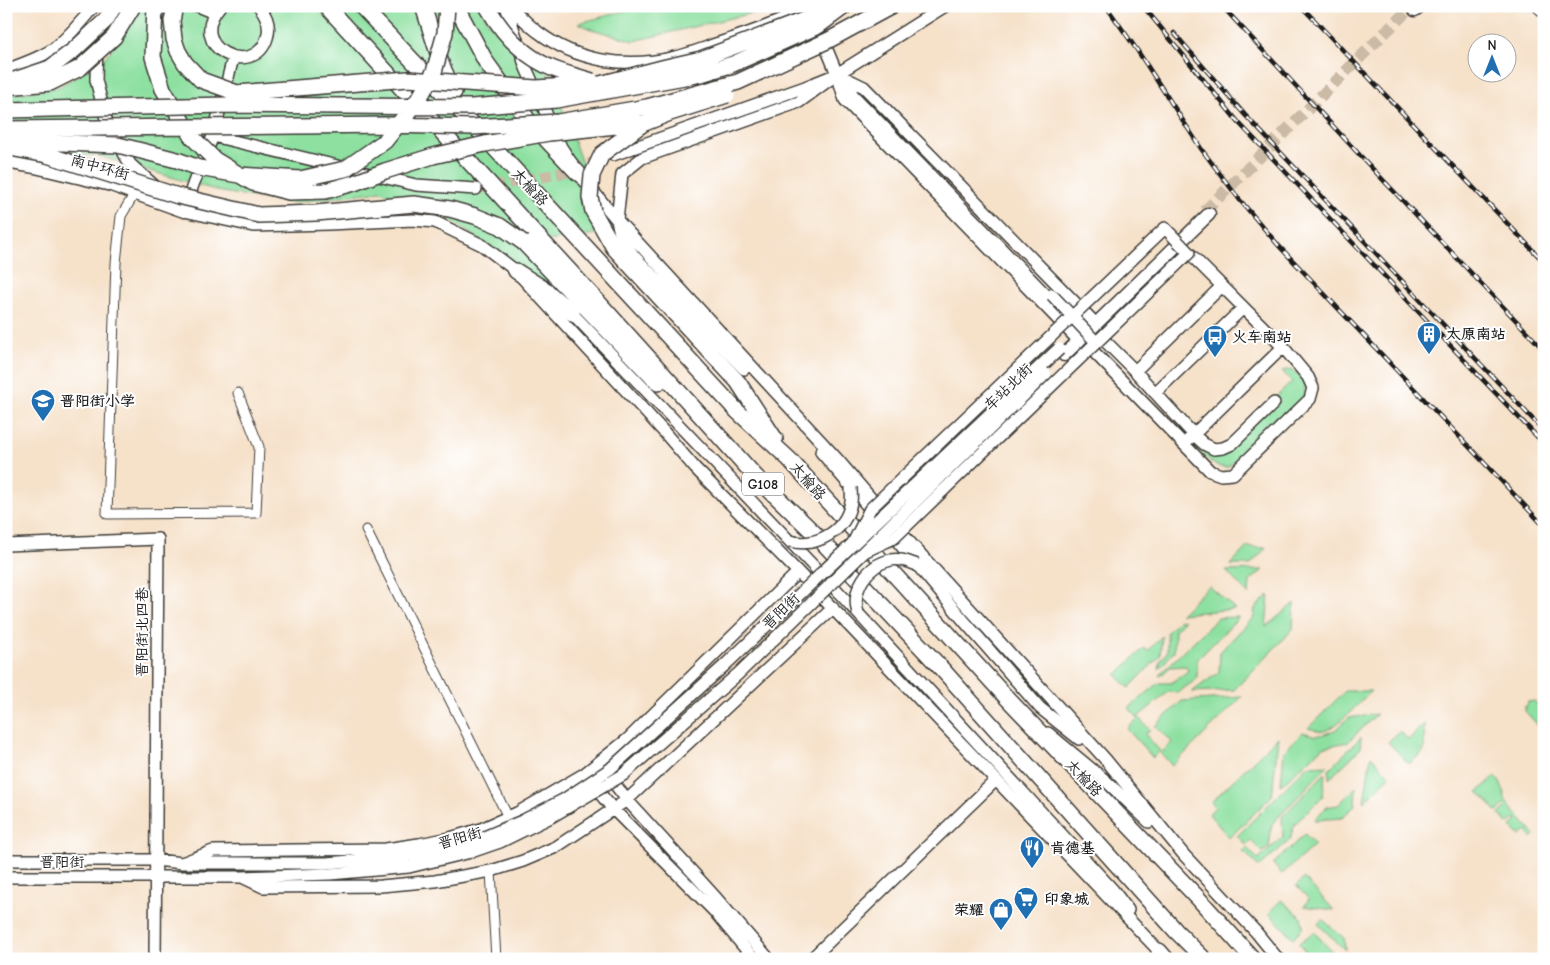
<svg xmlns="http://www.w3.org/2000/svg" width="1550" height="965" font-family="'Comic Neue','LXGW WenKai TC',sans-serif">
<rect width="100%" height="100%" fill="#fff"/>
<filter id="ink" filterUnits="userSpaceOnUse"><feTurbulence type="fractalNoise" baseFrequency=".02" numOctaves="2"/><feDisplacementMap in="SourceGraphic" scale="10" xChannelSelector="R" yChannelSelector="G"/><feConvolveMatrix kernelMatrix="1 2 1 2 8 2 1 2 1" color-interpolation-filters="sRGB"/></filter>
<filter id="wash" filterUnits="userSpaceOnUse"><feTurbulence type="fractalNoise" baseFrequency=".0096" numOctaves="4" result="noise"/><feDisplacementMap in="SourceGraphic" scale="20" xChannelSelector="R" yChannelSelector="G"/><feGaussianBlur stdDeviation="1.12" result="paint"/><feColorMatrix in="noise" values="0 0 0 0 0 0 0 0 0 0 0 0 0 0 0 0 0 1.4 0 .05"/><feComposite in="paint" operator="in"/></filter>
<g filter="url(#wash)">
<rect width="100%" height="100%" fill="#f6e1c9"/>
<!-- green -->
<path fill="#8de0a0" stroke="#547e5e" d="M139 6H479L489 23 515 52 550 74 585 172 596 234 533 243 559 293 450 220 381 191 292 203 222 192 96 155 12 157 6 110V95L59 87 103 60 137 16Z
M643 6H754L756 12 634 41 588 28 579 23Z
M1287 370C1301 371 1310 385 1302 398L1228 467C1215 469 1209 460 1200 451L1203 448 1216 453 1292 382 1282 371Z
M1247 547 1266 548 1250 565H1230Z
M1263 570 1250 581 1249 595 1226 571Z
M1209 586 1235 609 1180 614Z
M1269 595 1266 627 1294 603 1293 629 1234 690 1192 692 1219 672 1220 652 1254 617 1255 608Z
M1239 617 1197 660V679L1177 693 1168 692 1138 717 1150 730 1145 734 1160 751 1153 758 1127 729 1138 718 1129 708 1159 683H1171L1188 671 1186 666 1170 667 1161 676 1159 675 1218 618Z
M1179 620H1185L1175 630 1174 651 1159 669 1160 661 1167 652V632Z
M1162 636 1160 656 1129 688 1116 675 1144 648 1148 651Z
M1345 691H1371C1360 702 1338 727 1324 731 1319 732 1313 729 1308 728Z
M1242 697 1172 766 1161 753 1172 742 1155 726 1182 701Z
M1534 701 1544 710V732L1525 711V706L1528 702Z
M1377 714 1348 742 1323 747 1281 785 1284 751 1303 732 1315 736 1325 734 1337 729 1348 718Z
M1424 724V751L1409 764 1388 742 1400 731 1408 740Z
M1278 737 1272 796 1229 838 1209 814 1215 807 1211 802Z
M1361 737 1360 749 1329 779V769Z
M1371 756 1390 776 1364 802Z
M1328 765 1272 824 1269 847 1262 852 1251 841 1246 845 1237 836 1307 766Z
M1325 773 1323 796 1294 825 1290 840 1259 867 1243 851 1247 848 1258 859 1283 837 1282 817Z
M1495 776 1501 784 1504 791 1505 799 1510 807 1535 835 1532 838 1526 831 1520 836 1511 827 1517 820 1516 818 1508 824 1499 814 1506 807 1504 805 1497 812 1478 792Z
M1356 787 1355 805 1342 818 1314 820 1326 807 1338 805Z
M1305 834 1315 845 1282 874 1273 864Z
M1304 878 1334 910 1304 906 1309 899 1296 886Z
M1281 900 1301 917 1303 927 1293 938 1269 913Z
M1322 919 1344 938 1345 950 1318 924Z
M1314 932 1337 957 1335 959H1311L1299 943Z"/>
</g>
<g filter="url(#ink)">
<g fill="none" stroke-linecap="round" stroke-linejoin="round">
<!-- secondary-tunnel -->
<path stroke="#cabaa6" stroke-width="11" stroke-dasharray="11 5.5" stroke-linecap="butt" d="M476 189 568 172 602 159"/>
<!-- primary-tunnel -->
<path stroke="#cabaa6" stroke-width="12" stroke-dasharray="12 6" stroke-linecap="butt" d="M1205 211 1411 7"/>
<defs>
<path id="street" d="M1536 6 1544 14
M135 193 121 216 116 263 107 514 256 513 259 447 238 393
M366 530 508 817
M491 871 496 959"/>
<path id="secondary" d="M197 6 214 13
M220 6C184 48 254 80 267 38 271 26 267 16 259 6
M506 6 526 68 561 147 578 173 617 220 838 460 881 510
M510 6C519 15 528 25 538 32 577 62 628 69 675 57 690 54 704 48 719 43 750 33 782 22 811 6
M809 6 837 74 845 100 1079 341
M101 24 97 41 96 80 107 123 130 164 157 188
M6 70C20 65 45 56 56 47 70 35 82 21 94 6
M837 74 864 87 1096 324
M843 81 853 95 1049 298
M213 136 416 185 476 189
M613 155 805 87 837 74 945 6
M177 205 184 211 253 226 329 224 413 220 435 222 482 245 516 271 664 432 695 468 798 572 1159 951
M186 205 194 182 213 136 233 58
M1222 286 1135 371 1194 435 1204 444 1214 449 1223 448 1232 444 1274 403
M572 313 821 574
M1101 337 1135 371
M1090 348 1210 471 1221 475 1233 474 1310 399 1313 388 1308 377 1283 347 1189 253
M744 369 634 256 621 238 617 220 622 174 642 158 799 102 837 74
M1155 393 1243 308
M1189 439 1283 347
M821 452 876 516
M895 526 1106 760 1184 855 1256 932 1278 959
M888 530 965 622 1040 708 1079 739
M6 545 158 539 155 959
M831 584 1113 890 1128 910
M1048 733 1106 781 1149 822
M607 774 627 800 717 899 769 959
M591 783 613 809 714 911 754 959
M6 860H156L182 863H326L402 857 470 843
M182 863 213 851 386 849 419 844 450 838 481 829 517 813 584 774 628 739 798 572
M6 877H242L330 874 409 867 471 852
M242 877 263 887 381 886 435 881 491 871 523 861 556 847 627 800 833 608
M811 959 996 780"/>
<path id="primary" d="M1415 10 1420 6
M6 162 35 167 111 185 184 211
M1064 355 1209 214"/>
<path id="highway" d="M155 6 153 57 163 89 191 136
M326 6 600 304 756 477 814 533 941 668 1176 931 1204 959
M361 6 465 116 737 411 789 459 1006 697 1197 897 1253 959
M423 6 442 66 454 92
M456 6 486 62 528 120 578 173
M593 211 614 248 738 382 775 439
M524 243 658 383
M516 271 544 289 572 313
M1159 951 1166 959"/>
</defs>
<!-- street casing -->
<use href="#street" stroke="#3d3a36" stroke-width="11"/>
<!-- secondary casing -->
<use href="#secondary" stroke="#3d3a36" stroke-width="14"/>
<!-- primary casing -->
<use href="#primary" stroke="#3d3a36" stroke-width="15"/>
<!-- highway casing -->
<use href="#highway" stroke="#3d3a36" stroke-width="18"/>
<!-- street -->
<use href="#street" stroke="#fff" stroke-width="9"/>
<!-- secondary -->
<use href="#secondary" stroke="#fff" stroke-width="11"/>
<!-- primary -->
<use href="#primary" stroke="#fff" stroke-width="12"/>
<!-- highway -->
<use href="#highway" stroke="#fff" stroke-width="15"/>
<defs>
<path id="rail" d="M1106 6 1137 50 1202 150 1239 199 1279 246 1544 526
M1143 6 1239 123 1544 444
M1222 6 1368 164 1544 350
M1301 6 1544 262
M1174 33 1245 115 1544 431"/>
</defs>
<!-- rail casing -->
<use href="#rail" stroke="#1c1c1c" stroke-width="4.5"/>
<!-- rail -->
<use href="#rail" stroke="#fff" stroke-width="2.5" stroke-dasharray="8" stroke-linecap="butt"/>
<defs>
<path id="secondary-bridge" d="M1052 295 1096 342
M790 541C817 548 846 531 851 502 852 498 851 492 851 487
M853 543 870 509 1165 228 1189 253 894 538 866 551
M858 613C851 590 867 565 891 560 900 558 909 562 917 565
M470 843 522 821 563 800 610 769 724 666 821 574
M471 852 500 842 551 817 623 775 738 674 831 584"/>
<path id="primary-bridge" d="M821 574 1059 349
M831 584 1045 374"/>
<path id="highway-bridge" d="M175 6 172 21 174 39 178 51 185 63 201 80 237 93 408 79 536 88 600 84 666 67 701 59 825 12
M487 6C501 31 520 53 547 66 561 73 577 76 592 81
M11 81 50 68 74 50 106 20 114 6
M6 87 50 83 80 68 114 37 133 6
M6 110 227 105 472 107 556 100 701 74 733 64 818 26 845 6
M6 129 391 125 472 127 558 122 647 107 738 82 829 40 892 6
M191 136 215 160 253 183 289 192 325 191 354 183 385 171 433 156 485 144 549 133 645 123 670 113 727 95
M6 141 118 145 177 160 199 168 239 175 300 179 345 169 385 141 420 97 434 72 445 33 447 6
M10 148 47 155 178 196 259 215 316 213 414 204 450 209 475 216 500 226 524 243
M593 211 590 197 592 175 602 154 644 123"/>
</defs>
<!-- secondary-bridge casing -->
<use href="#secondary-bridge" stroke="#3d3a36" stroke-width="14" stroke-linecap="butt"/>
<!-- primary-bridge casing -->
<use href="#primary-bridge" stroke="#3d3a36" stroke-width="15" stroke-linecap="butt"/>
<!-- highway-bridge casing -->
<use href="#highway-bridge" stroke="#3d3a36" stroke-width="18" stroke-linecap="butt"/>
<!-- secondary-bridge -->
<use href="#secondary-bridge" stroke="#fff" stroke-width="11"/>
<!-- primary-bridge -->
<use href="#primary-bridge" stroke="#fff" stroke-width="12"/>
<!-- highway-bridge -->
<use href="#highway-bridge" stroke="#fff" stroke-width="15"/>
</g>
</g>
<!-- icons -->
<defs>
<symbol id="building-pin" viewBox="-11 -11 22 30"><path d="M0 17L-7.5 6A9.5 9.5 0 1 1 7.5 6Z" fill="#1f6fb2" stroke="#fff"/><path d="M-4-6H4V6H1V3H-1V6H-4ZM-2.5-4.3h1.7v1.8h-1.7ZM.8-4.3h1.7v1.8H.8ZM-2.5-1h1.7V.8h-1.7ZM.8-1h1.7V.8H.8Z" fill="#fff"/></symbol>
<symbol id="bus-pin" viewBox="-11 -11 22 30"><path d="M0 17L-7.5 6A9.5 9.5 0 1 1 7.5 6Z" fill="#1f6fb2" stroke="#fff"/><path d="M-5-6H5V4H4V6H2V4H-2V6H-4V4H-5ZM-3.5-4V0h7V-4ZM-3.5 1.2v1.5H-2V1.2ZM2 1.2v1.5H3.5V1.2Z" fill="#fff"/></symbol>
<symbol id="school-pin" viewBox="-11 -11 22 30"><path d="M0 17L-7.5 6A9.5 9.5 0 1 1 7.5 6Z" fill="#1f6fb2" stroke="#fff"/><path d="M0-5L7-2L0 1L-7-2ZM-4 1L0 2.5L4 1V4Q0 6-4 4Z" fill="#fff"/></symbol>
<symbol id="restaurant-pin" viewBox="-11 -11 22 30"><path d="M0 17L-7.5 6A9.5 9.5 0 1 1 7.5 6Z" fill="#1f6fb2" stroke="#fff"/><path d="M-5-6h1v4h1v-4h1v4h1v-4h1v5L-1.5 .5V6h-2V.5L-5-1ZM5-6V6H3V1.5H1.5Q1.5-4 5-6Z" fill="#fff"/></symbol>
<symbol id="supermarket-pin" viewBox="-11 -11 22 30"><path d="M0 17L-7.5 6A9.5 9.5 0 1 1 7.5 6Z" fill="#1f6fb2" stroke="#fff"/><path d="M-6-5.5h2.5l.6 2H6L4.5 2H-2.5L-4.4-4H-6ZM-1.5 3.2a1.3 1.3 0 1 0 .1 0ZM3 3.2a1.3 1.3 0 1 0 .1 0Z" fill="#fff"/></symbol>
<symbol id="shop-pin" viewBox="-11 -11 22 30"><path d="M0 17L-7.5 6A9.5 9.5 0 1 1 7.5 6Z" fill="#1f6fb2" stroke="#fff"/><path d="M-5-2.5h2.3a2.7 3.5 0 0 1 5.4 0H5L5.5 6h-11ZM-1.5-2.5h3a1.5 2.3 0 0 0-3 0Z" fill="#fff"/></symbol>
</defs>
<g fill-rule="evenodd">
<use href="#building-pin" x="1415" y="320" width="28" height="38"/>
<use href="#bus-pin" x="1201" y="323" width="28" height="38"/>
<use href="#school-pin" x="29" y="387" width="28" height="38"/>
<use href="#restaurant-pin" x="1018" y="834" width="28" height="38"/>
<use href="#supermarket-pin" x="1012" y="885" width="28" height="38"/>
<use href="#shop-pin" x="987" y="896" width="28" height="38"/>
</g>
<g text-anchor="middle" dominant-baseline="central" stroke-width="4" stroke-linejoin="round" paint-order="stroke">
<!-- shield labels -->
<rect fill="#fff" stroke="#606060" stroke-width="1" x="742" y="472.5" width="42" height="23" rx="4"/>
<g font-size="14" font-weight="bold" fill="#1c1c1c">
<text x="763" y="484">G108</text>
</g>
<!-- street labels -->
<g font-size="15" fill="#1c1c1c" stroke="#fff">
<text transform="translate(100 167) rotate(15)">南中环街</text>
<text transform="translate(530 187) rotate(47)">太榆路</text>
<text transform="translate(1008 387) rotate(-44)">车站北街</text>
<text transform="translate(808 481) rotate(49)">太榆路</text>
<text transform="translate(781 611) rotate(-44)">晋阳街</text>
<text transform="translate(142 632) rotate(-90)">晋阳街北四巷</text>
<text transform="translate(1084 778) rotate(46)">太榆路</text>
<text transform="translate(460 838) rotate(-16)">晋阳街</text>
<text x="62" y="862">晋阳街</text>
</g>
<!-- poi labels -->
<g font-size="15" font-weight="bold" fill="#1c1c1c" stroke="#fff" text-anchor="start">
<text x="1446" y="334">太原南站</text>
<text x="1232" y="337">火车南站</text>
<text x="60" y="401">晋阳街小学</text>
<text x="1050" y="848">肯德基</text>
<text x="1044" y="899">印象城</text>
<text x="984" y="910" text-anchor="end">荣耀</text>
</g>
</g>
<!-- margin -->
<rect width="1550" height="965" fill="none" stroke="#fff" stroke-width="25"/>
<!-- north arrow -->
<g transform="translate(1492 58)"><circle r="24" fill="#ffffff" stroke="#a4a4a4"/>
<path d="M0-4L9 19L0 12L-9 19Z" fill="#1f6fb2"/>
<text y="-8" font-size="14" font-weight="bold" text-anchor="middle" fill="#1c1c1c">N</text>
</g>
</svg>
